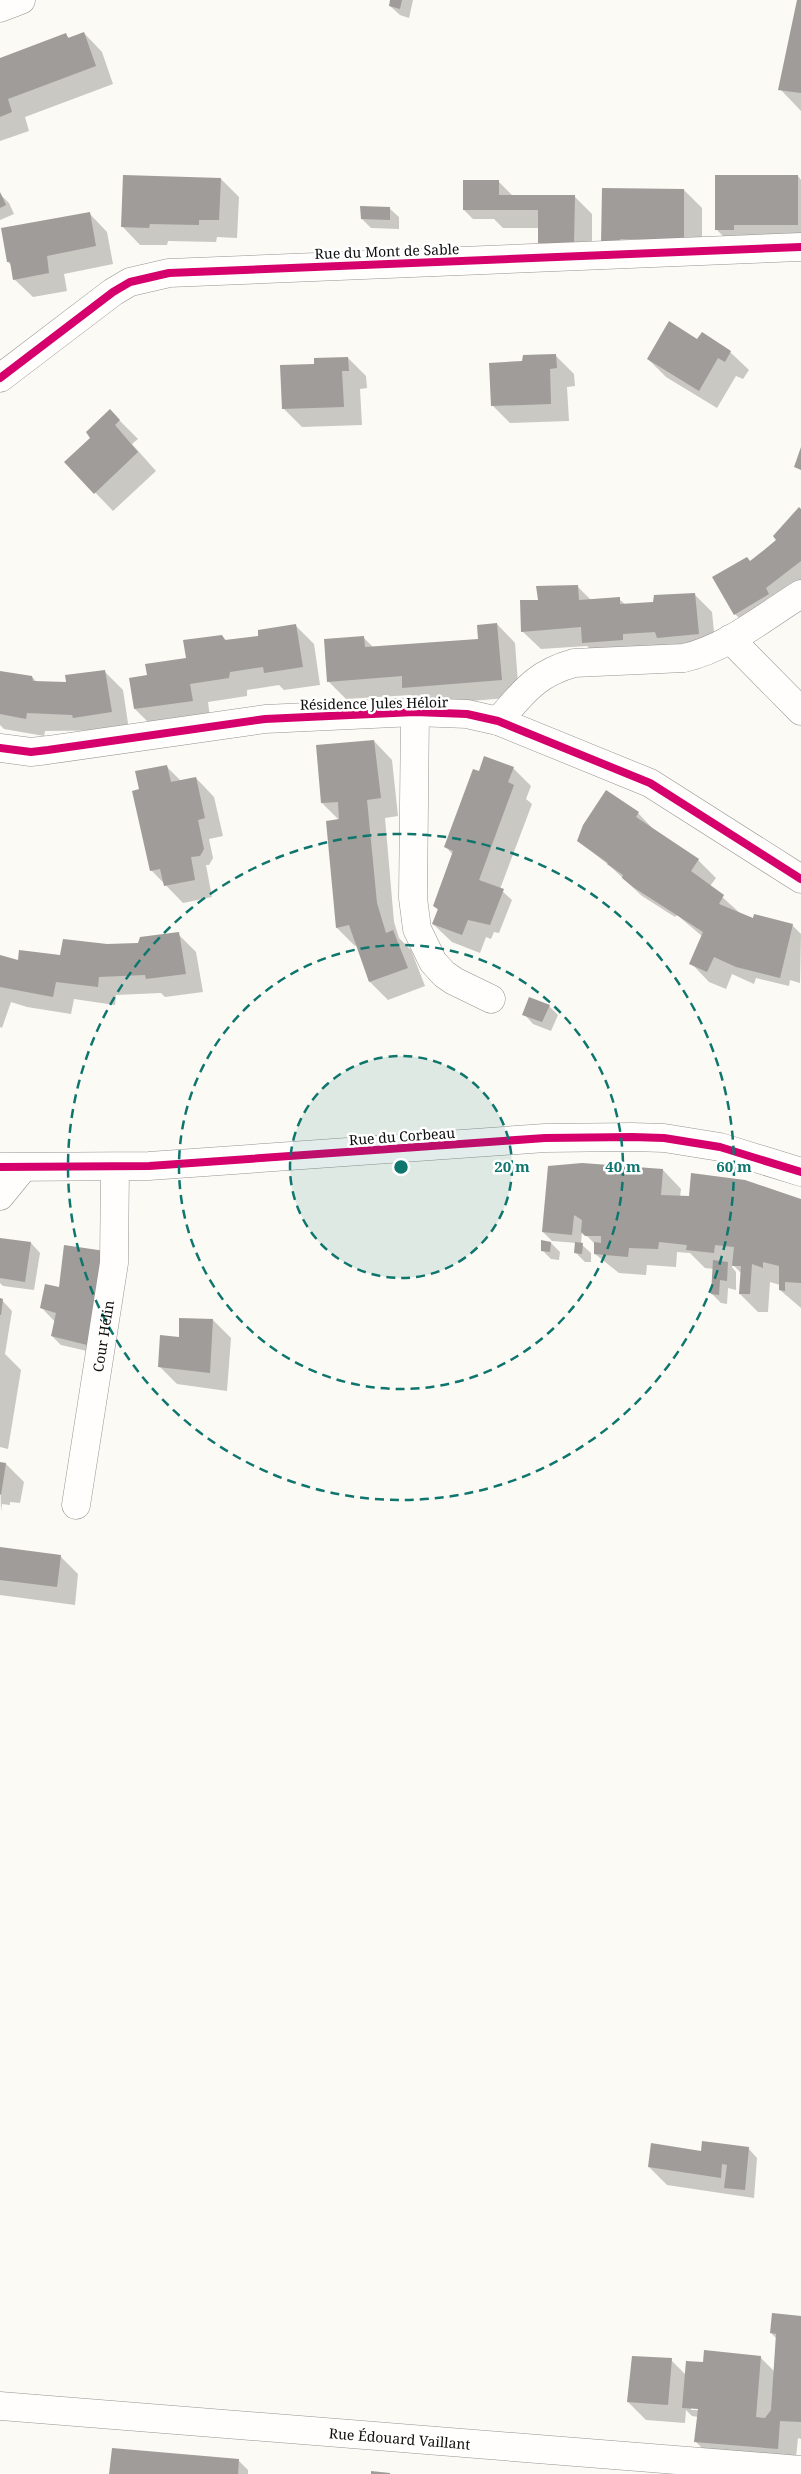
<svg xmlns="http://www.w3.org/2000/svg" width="801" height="2474" font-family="'Noto Serif',serif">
<rect width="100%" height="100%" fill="#fcfaf4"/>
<!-- shadow -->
<path fill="#0003" fill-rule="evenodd" d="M392 0H413L409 18 400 15 390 6Z
M798 0H801V111L780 89Z
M84 33 102 52 113 84 25 117 29 131 0 141V60L66 35 70 39Z
M798 176 801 180V243L734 247 716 229Z
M221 179 239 197 237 238 217 237 216 242 168 241 167 245H140L122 226Z
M499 182 513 196H574L592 214V261L557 260 539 242V228H503L494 219H473L464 210Z
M684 190 702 208V256L602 243Z
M0 194 9 203 14 214 0 220Z
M389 208 399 217V229L371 228 362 219Z
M89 213 107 232 113 264 64 274 67 291 33 297 14 279 12 266 8 262Z
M698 340 730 352 749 370 743 379 736 376 717 408 666 377 648 359Z
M556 356 574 374 575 386 567 387 569 421 510 423 492 405 524 363Z
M348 358 366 376 367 388 360 389 362 425 302 427 284 409 315 365Z
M110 411 138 439 132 444 156 471 113 511 66 462 92 438Z
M801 511V592L753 632 735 614 778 540Z
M577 586 592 601 619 599 626 605 654 603 694 594 712 612 716 652 602 661 587 646 541 649 522 631 539 602Z
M497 624 515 643 519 697 422 705 411 695 346 699 328 681 363 637 374 648 480 640Z
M296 626 314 644 320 685 284 690 279 685 247 690V696L208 702 210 718 153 727 135 709 148 676 188 659 222 636 227 641 259 637Z
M104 671 123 690 129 730 45 731 44 736 4 729 0 725V672L32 677 37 682 68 683Z
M374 741 392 760 398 816 385 818 394 922 399 938 411 950 425 986 388 1000 370 982 357 945 355 946 337 928 328 822 340 821 322 803Z
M167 767 181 781 196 778 214 797 223 836 209 839 213 858 209 865H206L212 897 183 903 151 870 140 790Z
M513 768 531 786 526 799 532 804 500 889 512 900 499 933 494 932 491 939 486 937 480 953 452 942 433 924 439 911 434 906 453 855 445 846 480 773Z
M606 792 638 813 656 832 698 860 716 878 710 886 741 914 753 920 792 925 801 934 800 983 790 980 789 986 756 978 754 984 732 974 726 989 709 982 691 963 702 936 677 915 675 917 642 896 610 866 578 841Z
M178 934 196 952 203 992 165 997 161 993 116 995 115 1005 74 999 71 1014 27 1007 11 1002 2 1028 0 1027V956L19 962 61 957 107 945 139 944Z
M549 1006 558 1015 551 1031 533 1024 524 1014Z
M550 1167 663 1170 681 1189 680 1197 801 1200V1308L780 1290V1285L770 1282 768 1312H758L740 1294 741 1273 732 1264V1267L736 1272V1290L728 1288 727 1304 721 1303 712 1294 714 1269 705 1268 690 1253 677 1252 676 1267 647 1265 646 1275 619 1273 595 1254 596 1245 582 1231 581 1244 591 1253V1262H585L576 1253 577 1243 552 1241 543 1232Z
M0 1239 31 1243 40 1253 34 1290 3 1286 0 1283Z
M543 1242 551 1243 560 1252 559 1260 551 1259 542 1250Z
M0 1298 12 1311 5 1354 21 1370 8 1449 0 1447Z
M42 1308 120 1313 116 1340 104 1337 100 1354 61 1345 52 1336 55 1322Z
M213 1320 231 1338 227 1391 177 1384 159 1366 180 1339Z
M0 1463 6 1464 24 1482 20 1503 10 1502V1505L2 1504 1 1512Z
M0 1549 60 1556 78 1574 75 1605 0 1595Z
M748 2148 757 2158 754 2198 667 2185 649 2167Z
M801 2317V2439L798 2438 795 2467 714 2460 696 2442 698 2417 692 2416 686 2410 685 2423 646 2420 628 2402 671 2360 686 2375 704 2363 760 2357 775 2372 777 2339 771 2333ZM691 2407 704 2410H691Z
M239 2461 248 2470V2474H111Z"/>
<!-- building -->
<path fill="#9f9c99" d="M390 0H402L400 9 389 6Z
M797 0H801V93L778 90Z
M84 32 96 66 8 99 12 112 0 117V58L66 33 68 38Z
M123 175 221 178 219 220H199V225L150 224 149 228 121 227Z
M715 175H798V225H734V230H715Z
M463 180H499V195H575L574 243H538V210H463Z
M602 188 684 189V239H620V243L601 244Z
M0 192 6 205 0 208Z
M360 206 390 207V220L361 219Z
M90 212 96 246 47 256 49 273 13 280 10 262H7L1 228Z
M669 321 697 339 702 332 731 351 725 362 718 358 699 391 647 359Z
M556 354 557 368 550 369 551 404 491 406 489 363 522 361 523 355Z
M348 357 349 371H342L344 407 282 409 280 365 314 364V358Z
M110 409 120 420 115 425 138 452 94 494 64 462 90 438 86 432Z
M801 447V470L794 467Z
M799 507 801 509V561L766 588 769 594 734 615 712 577 747 557 750 561 764 550 776 540 773 536Z
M578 585 579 600 620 597V604L653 602 654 595 695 593 699 634 657 638 655 632 623 634V640L582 643 581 627 521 632 520 600H538L536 586Z
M497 623 502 680 402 688V676L327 682 324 639 364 636 365 647 478 639 477 625Z
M296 624 303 667 264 673 263 667 230 672 229 678 190 684 193 701 134 709 129 678 147 675 145 664 186 658 183 640 222 635 225 640 258 636V630Z
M105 670 112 712 73 718 72 715 27 713 26 719 0 714V671L32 676 33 681 66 682 65 675Z
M374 740 381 798 367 800 377 903 386 933 393 930 408 968 369 982 349 925 336 928 326 821 339 819 338 802 321 803 316 745Z
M484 756 514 767 508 782 514 785 479 880 504 889 490 925 468 920 462 935 432 924 438 909 433 906 453 851 444 847 473 769 479 771Z
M167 765 171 782 196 777 205 818 198 820 204 849 200 856 191 857 195 880 164 886 160 869 150 871 132 791 139 789 135 771Z
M606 790 639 812 636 817 699 859 691 871 724 895 719 904 753 918 754 914 793 924 780 978 736 967 714 957 707 972 689 964 703 932 633 887 622 878 623 875 607 864 608 863 577 841 583 825Z
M179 932 186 974 146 979 145 975 99 977 98 987 56 982 53 997 0 987V955L18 960 19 950 60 955 63 939 107 944 138 943 140 937Z
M529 997 550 1005 542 1022 522 1015Z
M582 1163 663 1169 661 1195 689 1196 691 1173 745 1180 801 1199V1283L785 1282V1291L779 1290V1266L763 1262V1268L752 1264 750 1294H739L741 1266H732L734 1247 715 1245 714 1253 686 1250 687 1245 659 1242 658 1249 629 1248 628 1257 594 1254V1242L601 1243V1236H585L581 1232 582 1220 574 1215 572 1235 542 1232 548 1166Z
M0 1238 31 1242 25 1282 0 1278Z
M541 1240 551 1242 550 1252 541 1251Z
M575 1242 583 1243 582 1254 574 1253Z
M64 1245 105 1251 91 1346 51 1336 56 1313 40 1308 45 1284 59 1287Z
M713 1260 728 1262 727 1281 720 1280 719 1295 711 1294Z
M0 1298 3 1299 1 1315H0Z
M179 1318 213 1319 210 1373 158 1367 160 1335 179 1337Z
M0 1462 6 1463 1 1495 0 1494Z
M0 1547 61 1555 57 1587 0 1580Z
M702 2141 749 2147 745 2190 724 2188 727 2165 722 2164 721 2178 648 2167 651 2143 701 2151Z
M772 2313 801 2316V2422L780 2421 778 2449 694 2442 698 2409 682 2408 686 2361 703 2362 704 2350 761 2356 756 2417 765 2418 771 2410 776 2334 770 2333Z
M632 2356 672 2358 668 2405 627 2402Z
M112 2448 239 2459 238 2474H109Z
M371 2471 390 2473V2474H371Z"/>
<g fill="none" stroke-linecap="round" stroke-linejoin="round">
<defs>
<g id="minor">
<path d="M0 8 21 0"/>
<path d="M0 378 113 292 130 282 169 273 801 247"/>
<path d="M730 639 801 711"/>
<path d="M415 712 413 898 417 929 433 962 444 974 454 981 491 999"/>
<path d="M498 721C524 692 535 674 574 663L684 658C727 648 764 617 801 594"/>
<path d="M0 748 31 752 48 750 265 719 415 712 467 714 498 721 650 783 801 879"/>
<path d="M0 1167 149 1166 545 1138 632 1137 664 1138 720 1147 801 1172"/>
<path d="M0 1196 22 1169"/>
<path id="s1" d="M76 1505 114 1263 115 1167"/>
<path id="s2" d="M0 2406 801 2470"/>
</g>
</defs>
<!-- minor casing -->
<use href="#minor" stroke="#959492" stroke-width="29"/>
<!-- minor -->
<use href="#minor" stroke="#fffefd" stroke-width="28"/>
<defs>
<path id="cycleway" d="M0 378 113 292 130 282 169 273 801 247
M0 748 31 752 48 750 265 719 415 712 467 714 498 721 650 783 801 879
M0 1167 149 1166 545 1138 632 1137 664 1138 720 1147 801 1172"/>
</defs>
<!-- cycleway casing -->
<use href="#cycleway" stroke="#fff" stroke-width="11"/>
<!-- cycleway -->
<use href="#cycleway" stroke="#d6006c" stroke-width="8"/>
</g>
<!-- distance rings -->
<circle cx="401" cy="1167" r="111" fill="#0f766e" fill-opacity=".12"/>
<g fill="none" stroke="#0f766e" stroke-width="2.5" stroke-dasharray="9 6">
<circle cx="401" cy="1167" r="111"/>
<circle cx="401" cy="1167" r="222"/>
<circle cx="401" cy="1167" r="333"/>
</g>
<g text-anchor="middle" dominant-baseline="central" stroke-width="5" stroke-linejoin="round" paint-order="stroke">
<!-- street labels -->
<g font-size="14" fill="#0e0e0e" stroke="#fff">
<text transform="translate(387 251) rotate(-2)">Rue du Mont de Sable</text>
<text transform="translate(374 703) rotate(-1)">Résidence Jules Héloir</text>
<text transform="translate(402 1136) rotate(-4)">Rue du Corbeau</text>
<text stroke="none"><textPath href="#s1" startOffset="171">Cour Hélin</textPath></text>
<text stroke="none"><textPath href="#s2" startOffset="401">Rue Édouard Vaillant</textPath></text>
</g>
</g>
<circle cx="401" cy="1167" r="8" fill="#0f766e" stroke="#fff" stroke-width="2.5"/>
<g font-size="15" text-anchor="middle" font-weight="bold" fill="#0f766e" stroke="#fff" stroke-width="5" stroke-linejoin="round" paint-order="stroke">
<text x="512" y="1172">20 m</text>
<text x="623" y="1172">40 m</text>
<text x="734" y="1172">60 m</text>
</g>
</svg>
